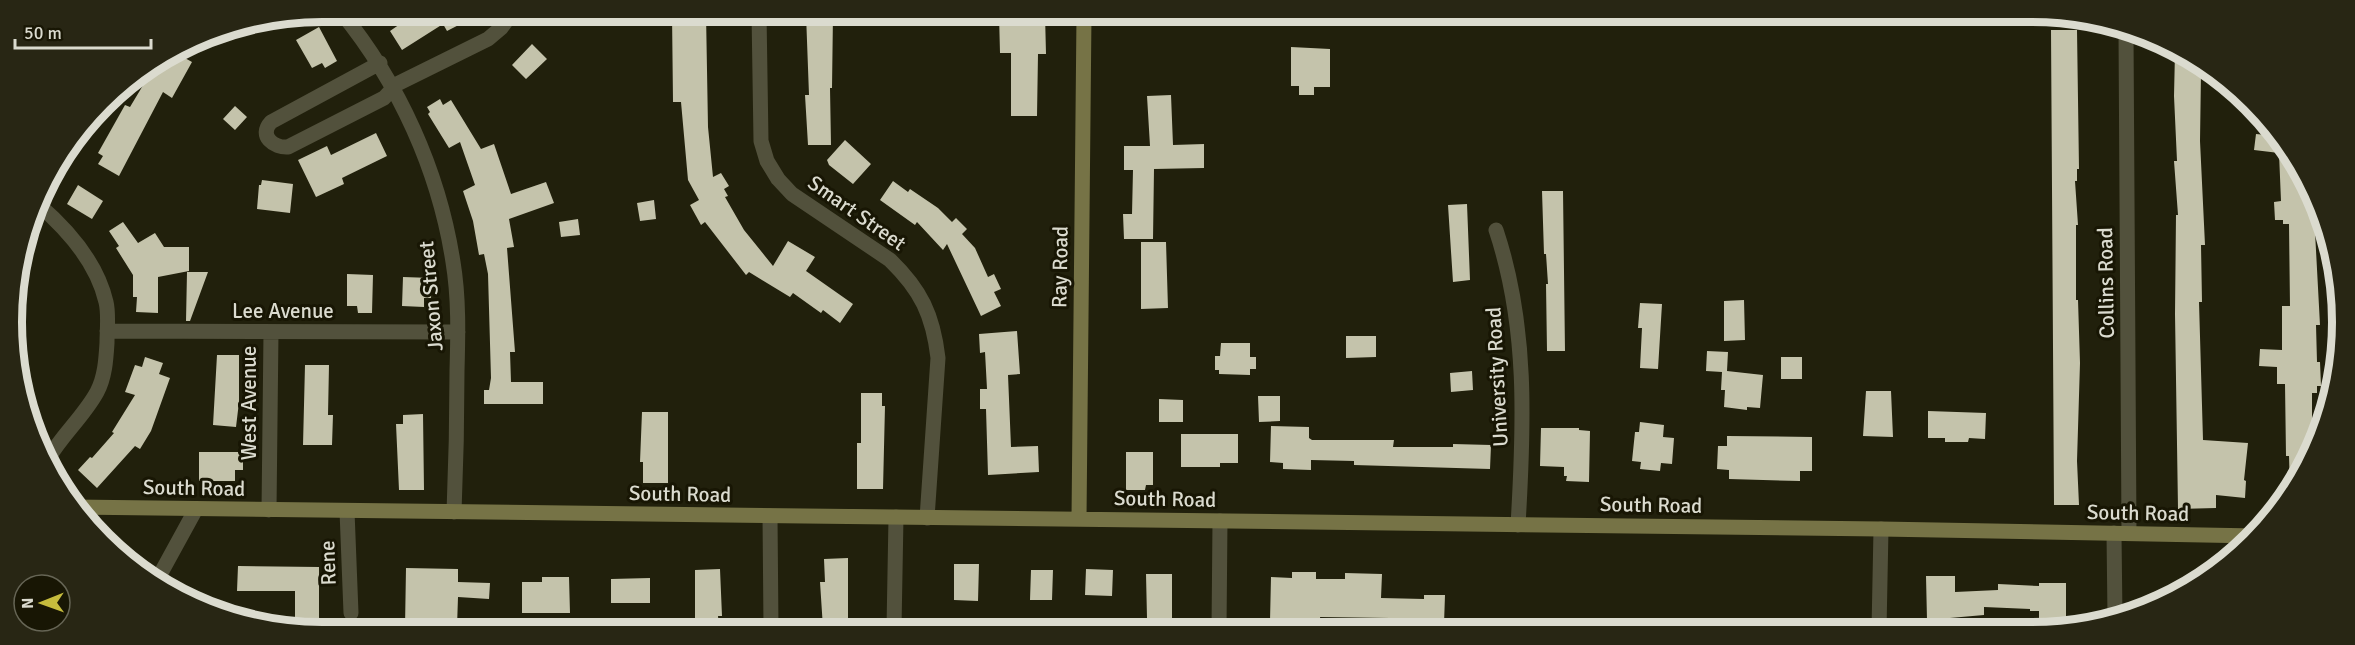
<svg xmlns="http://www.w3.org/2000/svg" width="2355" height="645" font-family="Signika,sans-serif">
<rect width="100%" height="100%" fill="#21200c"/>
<!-- building -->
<path fill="#c4c3ab" d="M428 12H462L482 13 447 31 443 24 402 50 390 31 403 22 405 26Z
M672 13H706L708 127 713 177 721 173 729 186 724 189 728 196 725 197 744 230 773 266 788 241 815 257 806 271 853 304 840 323 823 310 821 313 793 293 790 297 749 272 746 275 705 222 701 225 690 205 699 200 688 180 681 102H673Z
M806 14H833L832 88H830L831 145H808L805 95H809Z
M999 14H1045L1046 54H1038L1037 116H1011V53H1000Z
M319 27 337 61 325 68 322 63 312 68 296 40Z
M2051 30H2077L2079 169H2077V181H2075L2078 225H2076V300H2078L2080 363 2077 461 2079 505H2054Z
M532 44 547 59 526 79 512 65Z
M1291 47 1330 49V87H1314V95H1299V86H1291Z
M2175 52 2199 62V72H2201L2200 141 2205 245H2201L2202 302H2199L2203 440 2248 443 2244 480 2246 481 2245 498 2216 495V508L2178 509 2175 314 2176 215H2178L2174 161H2177L2174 96Z
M176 53 192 62 172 98 163 92 119 176 98 164 103 156 98 153 125 105 130 107 154 67Z
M1171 95 1173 145 1204 144V168L1154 169 1153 239H1124L1123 214H1132L1133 170H1124V146H1150L1147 96Z
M440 99 443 105 451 100 481 149 494 144 511 194 546 182 554 203 509 219 514 247 507 248 515 352H510L511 382H543V404H484V390H489L491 378 488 274 484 254 479 255 473 221 463 191 475 185 460 142 449 148 428 114 430 112 427 107Z
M235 106 247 117 235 130 223 119Z
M376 133 387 156 342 178 344 184 316 197 298 160 327 146 331 155Z
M2256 134 2277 136 2290 150 2307 190 2308 213H2314L2320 325H2316L2317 362H2320L2321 386H2317V393H2312V442H2317L2311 460 2290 489 2289 456H2286L2285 384H2277V367L2259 366 2260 349 2282 350V306H2290L2289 224H2283V220H2275L2274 202 2281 201 2279 153 2254 150Z
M845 140 871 164 853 184 829 165 827 160Z
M262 180 293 184 290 213 257 209 259 185H261Z
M893 181 908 192 910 189 938 208 952 222 956 218 967 229 962 234 975 248 988 277 994 274 1001 289 994 292 1001 306 981 316 947 244 943 250 917 222 915 225 880 200Z
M78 185 103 201 92 219 67 204Z
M1542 191H1563L1565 351H1547L1546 284H1548L1546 254H1544Z
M654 200 656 219 640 221 637 203Z
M1467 204 1470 280 1453 282 1448 205Z
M578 219 580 235 561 237 559 222Z
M123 222 138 243 155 233 164 247H189V271L158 277V313L136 312 137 297H133V275L116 248 119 246 109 231Z
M1141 242H1166L1168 308 1141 309Z
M187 272H208L190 321H186Z
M347 274 373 275 372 313H358L357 306H347Z
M403 277 432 278 431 298H424V307L402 306Z
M1744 300 1745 340 1724 341V301Z
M1640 303 1662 304 1658 369 1640 368 1642 328H1638Z
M1017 331 1020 374 1008 375 1011 447 1038 446 1039 472 988 475 986 409H980V389H987L985 352 980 353 979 334Z
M1346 336H1376V357L1346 358Z
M1221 343H1250V357H1256V369H1250V375L1219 374V370H1215V356H1220Z
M1707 351 1728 352 1727 371 1763 375 1760 408 1747 407V410L1724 407 1725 390H1721L1722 372 1706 371Z
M217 355H239V402L236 427 213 425Z
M145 357 163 363 159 374 170 378 151 431 140 449 135 446 97 488 78 470 90 457 92 458 114 433 112 432 135 395 125 392 135 365 142 367Z
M1781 357H1802V379H1781Z
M305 365H329L328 415H333L332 445H303Z
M1472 371 1473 390 1451 392 1450 373Z
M1866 391H1891L1893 437 1863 436Z
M861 393H882V406H885L883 489H857V443H861Z
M1258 396H1280V421L1259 422Z
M1159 399 1183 400V422H1159Z
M1928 411 1986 413 1985 439 1969 438 1968 442H1945V438H1928Z
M642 412H668V483H643V462H640Z
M423 414 424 490H399L396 424H403V415Z
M1640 422 1664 425 1663 437 1674 438 1672 464 1661 463 1660 471 1640 469 1641 462 1632 461 1635 432H1639Z
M1271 426 1309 427V438L1312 440H1394L1393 447H1453V444L1491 445 1490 469 1354 465V461L1311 460V470L1283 469V463L1270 462Z
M1541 428H1579V430L1590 431 1589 482 1566 481 1567 476H1564V467L1540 466Z
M1181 434H1238V463H1220V467H1181Z
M1727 436 1812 437V471H1800V481L1729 479V470L1717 469 1718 446H1727Z
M199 452H243V470H235V481H199Z
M1126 452H1153V485H1146L1145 490H1126Z
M848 558V628H823L820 582H825L824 559Z
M954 564H979L978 601 954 600Z
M238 566 319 567V620L295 619V591H237Z
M406 568 458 569V582L490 583 489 599 458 597 457 627H405Z
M720 569 722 616H718L719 628H695V570Z
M1086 569 1113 570 1112 596 1085 595Z
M1031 570H1053L1052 600H1030Z
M1292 572H1316V579H1345V573L1382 574 1381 598 1424 599V595H1445L1444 624 1405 623 1406 629H1390V618L1320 617 1321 623 1270 621 1271 577 1292 578Z
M1146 574H1172V618H1147Z
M1926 576H1955V592L1998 590V584L2039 586V583H2066V630H2039V611H2030V609L1984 607V615L1927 620Z
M542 577H569L570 613H522V582H542Z
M650 578V603H611V579Z"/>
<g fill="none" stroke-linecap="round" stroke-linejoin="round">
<!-- street -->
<path stroke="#52513c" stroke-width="15" d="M341 12C399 83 439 171 453 262 459 298 458 335 457 371 457 418 456 465 454 512
M759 13 761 141 767 161 778 179 792 194 890 260C921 290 933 315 938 358L927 518
M2126 32 2129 533
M380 63 271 122C258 136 274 148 288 147L384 98 397 84 488 39 501 28 512 13
M39 203 63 160
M39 205C68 230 97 263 106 302 109 314 107 330 107 343 106 359 105 377 97 392 84 416 62 435 48 459
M1496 230C1528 326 1524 425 1518 525
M107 331 458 332
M269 510 271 332
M347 511 351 613
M770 516 771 628
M2114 533 2115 618
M156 582 196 509
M894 628 896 517
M1219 629 1220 521
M1879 630 1881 529"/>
<!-- secondary -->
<path stroke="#767346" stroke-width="15" d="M74 507 1881 529 2256 536
M1079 519 1084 15"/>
</g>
<g text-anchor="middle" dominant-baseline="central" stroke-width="6" stroke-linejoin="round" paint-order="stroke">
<!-- street labels -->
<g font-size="21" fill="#dbdbcf" stroke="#181604">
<text transform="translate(857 213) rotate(35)">Smart Street</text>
<text transform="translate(1060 267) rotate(-89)">Ray Road</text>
<text transform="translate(2106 283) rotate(-91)">Collins Road</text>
<text transform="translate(431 296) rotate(-95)">Jaxon Street</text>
<text x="283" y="311">Lee Avenue</text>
<text transform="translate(1497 377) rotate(-93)">University Road</text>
<text transform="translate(249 403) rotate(-90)">West Avenue</text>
<text transform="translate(194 488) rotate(1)">South Road</text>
<text transform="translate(680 494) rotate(1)">South Road</text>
<text transform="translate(1165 499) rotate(1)">South Road</text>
<text transform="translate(1651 505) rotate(1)">South Road</text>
<text transform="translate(2138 513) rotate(1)">South Road</text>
<text transform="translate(328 563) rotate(-92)">Rene</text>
</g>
</g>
<!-- crop -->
<path d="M0 0H2355V645H0ZM322 22H2032A300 300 0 0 1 2332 322V322A300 300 0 0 1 2032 622H322A300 300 0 0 1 22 322V322A300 300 0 0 1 322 22Z" fill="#282614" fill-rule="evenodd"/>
<path fill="none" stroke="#dbdbcf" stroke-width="8" d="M322 22H2032A300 300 0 0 1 2332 322V322A300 300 0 0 1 2032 622H322A300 300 0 0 1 22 322V322A300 300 0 0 1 322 22Z"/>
<!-- north arrow -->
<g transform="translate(42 603) rotate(269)"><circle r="28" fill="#181604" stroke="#666555" stroke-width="1.5"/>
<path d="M0-4.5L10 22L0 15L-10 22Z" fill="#c6bc3d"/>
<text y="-9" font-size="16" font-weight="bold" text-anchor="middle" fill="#dbdbcf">N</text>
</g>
<!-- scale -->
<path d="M15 39v9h136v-9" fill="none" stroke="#dbdbcf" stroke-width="3"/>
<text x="24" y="39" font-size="18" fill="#dbdbcf" stroke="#181604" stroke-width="4.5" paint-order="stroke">50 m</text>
</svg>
